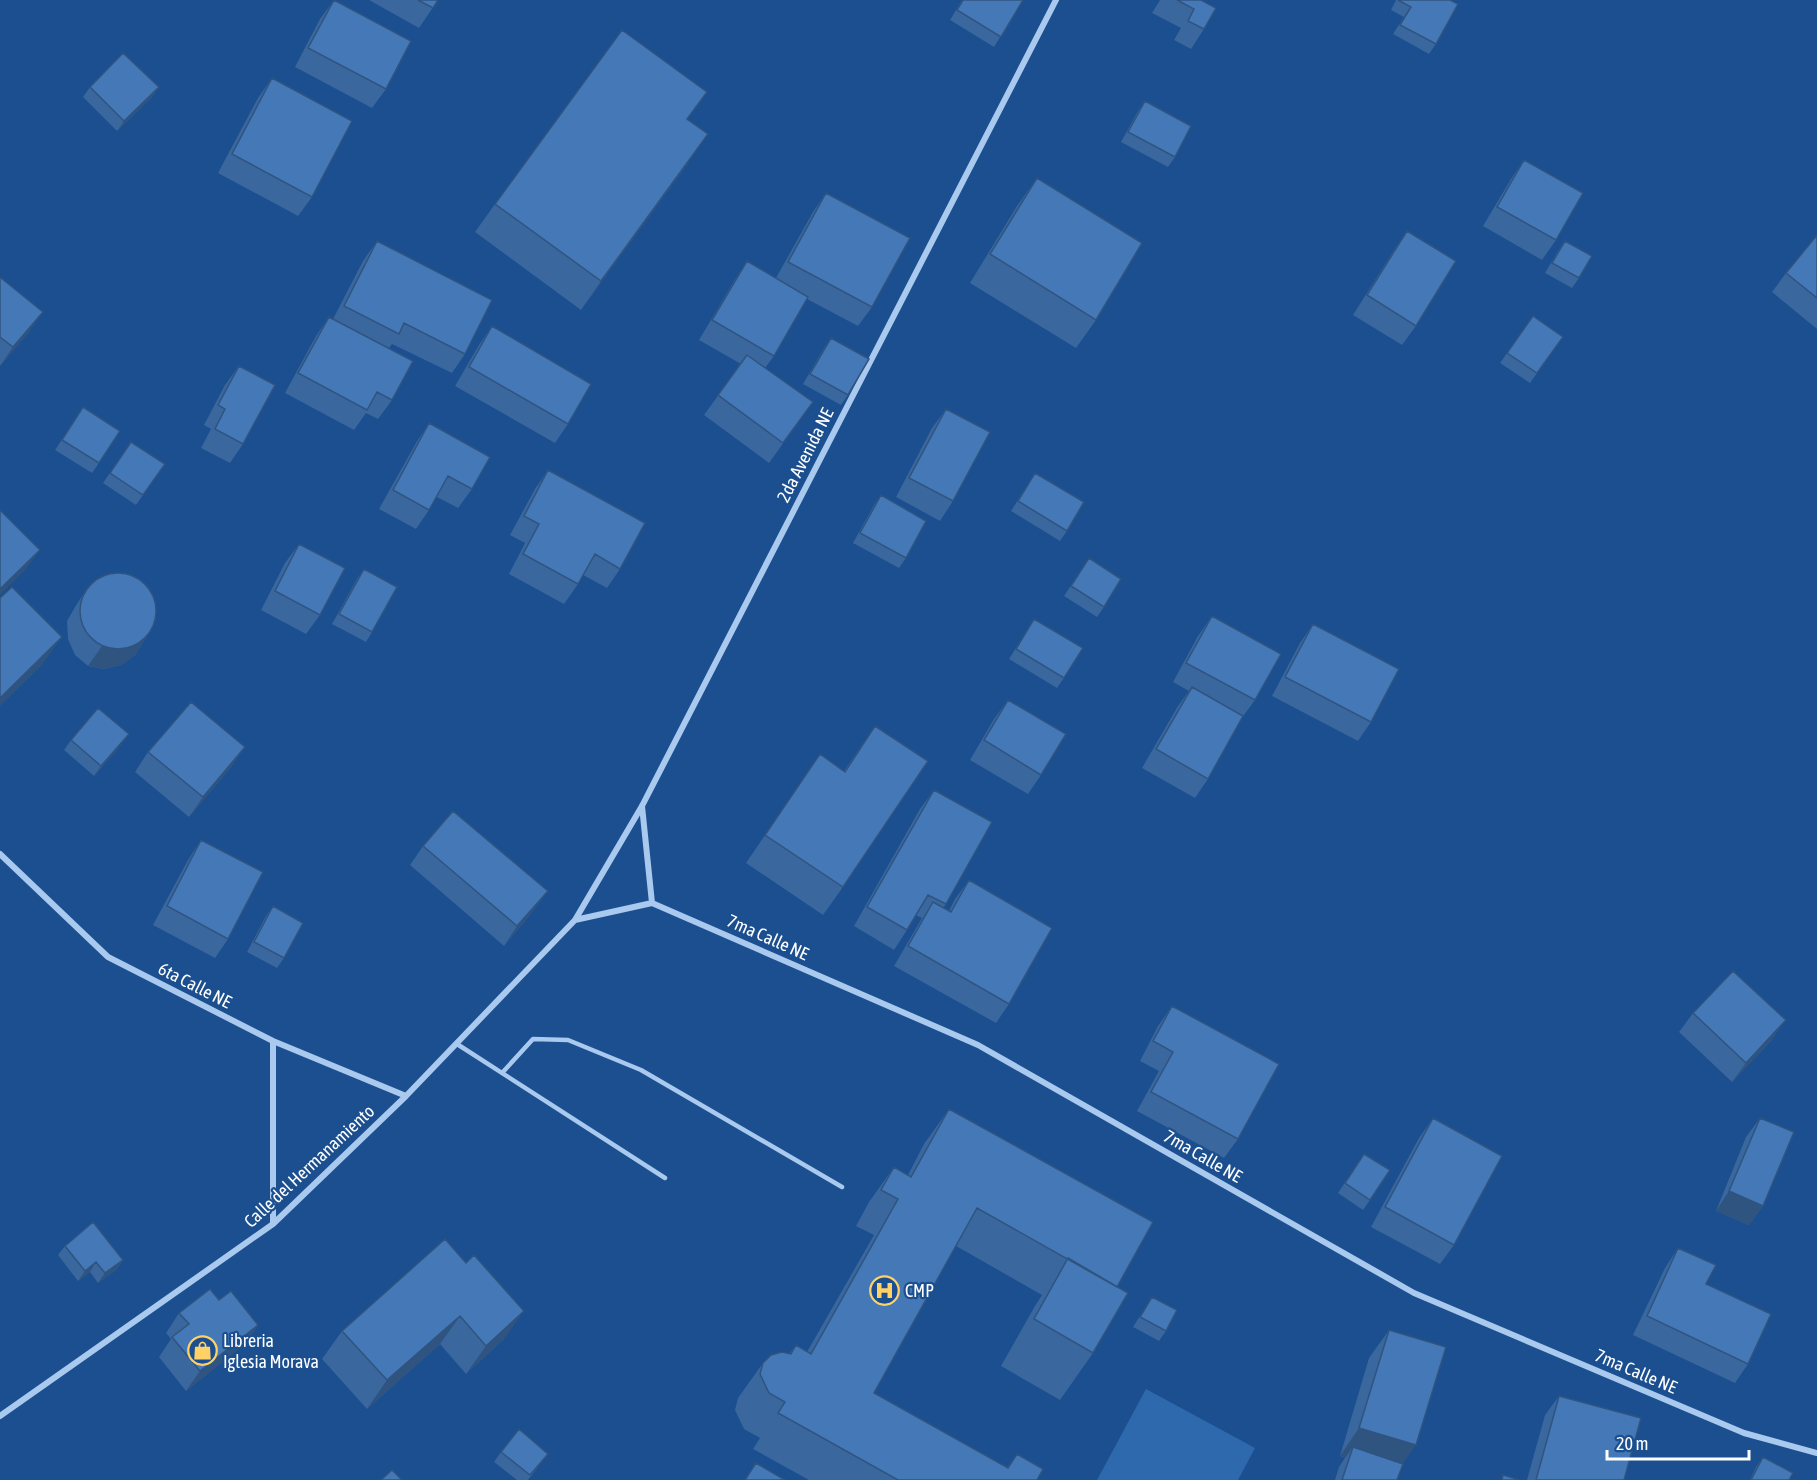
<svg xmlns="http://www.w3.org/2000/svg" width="1817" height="1480" font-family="'Asap Condensed',sans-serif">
<rect width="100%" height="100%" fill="#1b4f8f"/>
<!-- green -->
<path fill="#2e69ad" d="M1146 1389 1255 1448 1238 1480H1097Z"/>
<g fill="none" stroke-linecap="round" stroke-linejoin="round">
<!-- lane -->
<path stroke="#a9c9ee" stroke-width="4.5" d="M457 1044 665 1178
M502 1073 533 1039 568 1040 641 1070 842 1187"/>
<!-- street -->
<path stroke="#a9c9ee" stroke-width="6" d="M642 806 652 903
M0 854 108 957 273 1041 406 1096
M575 920 652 903 978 1045 1414 1293 1744 1433 1817 1453
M273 1041V1224
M0 1416 273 1224 406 1096 575 920 642 806 1056 0"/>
</g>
<!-- wall -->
<path fill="#3a679d" d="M334 0 386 89 372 108 295 67 320 19Z
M369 0H438L419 28Z
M962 0H1023L994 47 950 20Z
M1160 0H1201L1204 29 1191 49 1174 40 1181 28 1152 13Z
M1396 0H1450L1436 44 1429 54 1393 34 1404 17 1391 10Z
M272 78 312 197 298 216 218 173 258 98Z
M90 87H159L152 97 117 131 83 97Z
M1145 101 1175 157 1168 167 1121 142 1138 111Z
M688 120 689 162 581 310 475 232 495 204Z
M1524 160 1556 240 1542 260 1483 226 1511 179Z
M1037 178 1096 320 1076 348 970 283 1017 206Z
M826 193 872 307 858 326 807 299 774 356 765 368 813 402 769 463 704 415 741 364 699 340 734 281 747 261 776 278 813 212Z
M1407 231 1416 326 1402 345 1353 315 1394 250Z
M1817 235V329L1772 292 1786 273Z
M377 241 465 354 452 373 392 344 389 348 392 400 378 419 366 413 354 430 285 393 316 336 329 317 333 319 363 261Z
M1565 241 1579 278 1572 288 1545 273 1558 251Z
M0 277 29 332 0 366Z
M1533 316 1563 337 1530 383 1500 363Z
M492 326 568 424 555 443 455 386 479 345Z
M831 338 848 395 841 405 803 384 824 348Z
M239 366 243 444 230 463 201 448 211 429 204 425 225 385Z
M83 407 99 463 92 473 55 450Z
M946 409 953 501 940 521 896 497 932 428Z
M429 423 472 489 458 508 437 497 429 510 416 529 379 509 416 443Z
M131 442 165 464 136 505 103 483Z
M548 470 620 569 607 588 583 575 578 584 564 604 509 574 525 543 510 535 535 489Z
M1035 473 1067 531 1060 541 1011 511Z
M881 495 906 558 899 568 853 543 874 505Z
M299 544 320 615 306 634 261 610 285 563Z
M1089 558 1104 607 1097 617 1064 596Z
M364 569 372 632 366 642 332 624 357 579Z
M88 587 148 635 135 655 121 665 104 669 88 666 75 655 68 639 67 621 75 607Z
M1212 616 1255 700 1241 719 1208 779 1195 798 1142 768 1178 706 1189 691 1173 682 1198 636Z
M1034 619 1064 678 1057 688 1009 659Z
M1313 624 1371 722 1358 741 1272 696 1300 643Z
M1008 700 1041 775 1028 794 970 760 994 719Z
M875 726 843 887 823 915 746 863 820 754 844 771Z
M71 740 122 744 94 776 64 750Z
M148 752 232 766 189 817 135 772Z
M934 790 946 904 943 908 949 911 955 899 969 880 1009 1004 996 1023 894 966 922 918 916 915 907 930 894 950 854 926 920 809Z
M201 840 228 939 215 958 153 925 188 860Z
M423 846 534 910 504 946 410 865Z
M273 906 284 958 277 968 247 952 266 916Z
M1172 1006 1238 1139 1224 1158 1137 1111 1159 1071 1140 1061 1158 1026Z
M1693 1013 1772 1040 1732 1082 1679 1032Z
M949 1109 1117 1287 1093 1353 1060 1400 1001 1366 1035 1306 1042 1295 956 1246 874 1393 1007 1468 1017 1454 1037 1480H809L753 1449 760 1438 744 1429 735 1410 738 1398 763 1363 790 1353 796 1345 807 1352 874 1235 856 1226 869 1202 894 1167 908 1175 924 1144Z
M1433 1118 1454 1245 1440 1264 1371 1227 1419 1138Z
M1760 1118 1763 1206 1749 1225 1716 1211 1746 1137Z
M1357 1164 1370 1200 1363 1210 1338 1193Z
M445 1239 504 1339 466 1374 440 1344 367 1409 322 1359 342 1331Z
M65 1246 123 1260 116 1270 98 1283 90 1272 78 1281 58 1255Z
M1678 1248 1706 1284 1748 1364 1735 1383 1633 1335 1665 1268Z
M1152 1297 1166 1331 1159 1341 1133 1327Z
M219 1300 258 1325 245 1344 186 1391 159 1357 171 1339 166 1333 179 1313Z
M1389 1330 1402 1464 1397 1480H1335L1339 1467 1345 1458 1340 1456 1369 1358Z
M1559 1396 1624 1480H1527L1545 1415Z
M501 1452 548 1454 528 1480H517L494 1462Z
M1763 1457 1789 1480H1750L1756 1467Z"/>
<!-- shaded-wall -->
<path fill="#305480" d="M159 87 152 97 117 131 124 121Z
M708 134 689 162 581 310 601 281Z
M43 312 29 332 0 366 13 347Z
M40 550 26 569 0 595V589Z
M148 635 135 655 121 665 104 669 88 666 102 646Z
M62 637 42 665 0 706V698Z
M129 734 122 744 94 776 101 766Z
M245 747 232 766 189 817 203 797Z
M548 891 534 910 504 946 517 926Z
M1786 1020 1772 1040 1732 1082 1746 1063Z
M1729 1191 1763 1206 1749 1225 1716 1211Z
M123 1260 116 1270 98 1283 105 1273Z
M96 1262 90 1272 78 1281 85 1271Z
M524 1311 504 1339 466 1374 486 1346Z
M460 1316 440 1344 367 1409 387 1380Z
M258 1325 245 1344 186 1391 200 1371Z
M1359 1428 1416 1445 1396 1473 1353 1447 1345 1458 1340 1456Z"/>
<!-- building -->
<path fill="#4478b7" stroke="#305480" stroke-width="1.5" d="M334 0 411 41 386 89 308 48Z
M418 0H438L433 8Z
M963 0H1023L1001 37 957 10Z
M1177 0H1201L1216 8 1204 29 1188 21 1194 9Z
M1398 0H1450L1458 4 1436 44 1400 25 1411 7Z
M622 30 707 92 687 119 708 134 601 281 495 204Z
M123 53 159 87 124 121 90 87Z
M272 78 352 121 312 197 232 154Z
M1145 101 1191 126 1175 157 1128 132Z
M1524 160 1583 193 1556 240 1497 207Z
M1037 178 1142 243 1096 320 990 254Z
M826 193 910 238 872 307 788 262Z
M1407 231 1456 261 1416 326 1367 295Z
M1817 235V298L1786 273Z
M377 241 492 300 465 354 404 323 399 334 344 306Z
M1565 241 1592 256 1579 278 1552 263Z
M747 261 808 297 774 356 712 320Z
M0 277 43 312 13 347 0 337Z
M1533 316 1563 337 1537 373 1507 353Z
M329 317 413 361 392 400 377 392 367 410 298 373Z
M492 326 591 384 568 424 469 367Z
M831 338 869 359 848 395 810 374Z
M747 355 813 402 783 443 718 395Z
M239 366 275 385 243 444 215 429 225 409 218 405Z
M83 407 120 431 99 463 62 440Z
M946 409 990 432 953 501 909 478Z
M429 423 490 457 472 489 448 476 429 510 393 490Z
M131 442 165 464 143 495 110 473Z
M548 470 645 523 620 569 595 554 578 584 523 554 539 524 524 516Z
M1035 473 1084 502 1067 531 1018 501Z
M881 495 926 521 906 558 860 533Z
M0 510 40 550 0 589Z
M299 544 345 568 320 615 275 591Z
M1089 558 1121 579 1104 607 1071 586Z
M364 569 397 587 372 632 339 614Z
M80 611a38 38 0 1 1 76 0a38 38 0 1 1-76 0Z
M12 587 62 637 0 698V598Z
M1212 616 1281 654 1255 700 1186 663Z
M1034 619 1083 648 1064 678 1016 649Z
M1313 624 1399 669 1371 722 1285 677Z
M1192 687 1243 716 1208 779 1156 749Z
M1008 700 1066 734 1041 775 984 740Z
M191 702 245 747 203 797 148 752Z
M98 708 129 734 101 766 71 740Z
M875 726 928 761 843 887 765 835 820 754 845 772Z
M934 790 992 822 946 904 928 895 907 930 867 907Z
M453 811 548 891 517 926 423 846Z
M201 840 263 872 228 939 167 906Z
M969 880 1052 928 1009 1004 908 946 933 902 951 912Z
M273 906 303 923 284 958 254 942Z
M1733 971 1786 1020 1746 1063 1693 1013Z
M1172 1006 1279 1064 1238 1139 1151 1092 1173 1052 1153 1041Z
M949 1109 1153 1222 1117 1287 977 1208 874 1393 1008 1468 1017 1454 1043 1469 1037 1480H898L778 1413 785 1402 769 1393 760 1374 763 1363 771 1355 782 1352 791 1354 796 1345 811 1354 898 1199 881 1190 894 1167 911 1177Z
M1433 1118 1502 1156 1454 1245 1385 1207Z
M1760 1118 1794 1132 1763 1206 1729 1191Z
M1364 1154 1390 1170 1370 1200 1345 1183Z
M93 1222 123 1260 105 1273 96 1262 85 1271 65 1246Z
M445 1239 466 1263 474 1255 524 1311 486 1346 460 1316 387 1380 342 1331Z
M1678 1248 1716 1265 1706 1284 1771 1314 1748 1364 1647 1316Z
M1068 1258 1128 1293 1093 1353 1034 1319Z
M210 1289 219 1300 231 1291 258 1325 200 1371 172 1337 189 1324 179 1313Z
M1152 1297 1177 1310 1166 1331 1140 1317Z
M1389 1330 1446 1347 1416 1445 1359 1428Z
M1559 1396 1641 1418 1624 1480H1536Z
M519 1429 548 1454 530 1475 501 1452Z
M1353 1447 1403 1464 1397 1480H1342Z
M1763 1457 1793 1473 1789 1480H1751Z
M756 1463 785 1480H745Z
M392 1470 402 1480H381Z
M1503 1475 1520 1480H1502Z"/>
<!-- icons -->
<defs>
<symbol id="hospital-ring" viewBox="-11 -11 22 22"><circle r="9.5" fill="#1b4f8f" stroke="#ffd166" stroke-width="1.5"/><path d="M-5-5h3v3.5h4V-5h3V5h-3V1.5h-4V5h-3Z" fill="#ffd166"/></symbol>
<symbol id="shop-ring" viewBox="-11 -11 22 22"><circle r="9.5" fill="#1b4f8f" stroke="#ffd166" stroke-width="1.5"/><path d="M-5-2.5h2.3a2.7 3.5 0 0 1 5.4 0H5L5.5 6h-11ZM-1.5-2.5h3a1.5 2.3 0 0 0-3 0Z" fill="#ffd166"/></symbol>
</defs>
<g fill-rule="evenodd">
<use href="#hospital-ring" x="868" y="1274" width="33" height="33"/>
<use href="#shop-ring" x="186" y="1334" width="33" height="33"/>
</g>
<g text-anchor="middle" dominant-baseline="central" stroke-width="4.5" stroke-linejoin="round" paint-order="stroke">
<!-- street labels -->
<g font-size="18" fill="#fff" stroke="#1b4f8f">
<text transform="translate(805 455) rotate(-63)">2da Avenida NE</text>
<text transform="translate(768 937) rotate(24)">7ma Calle NE</text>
<text transform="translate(195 985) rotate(27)">6ta Calle NE</text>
<text transform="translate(1203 1156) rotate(30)">7ma Calle NE</text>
<text transform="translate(309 1166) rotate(-43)">Calle del Hermanamiento</text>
<text transform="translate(1636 1371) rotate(23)">7ma Calle NE</text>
</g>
<!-- poi labels -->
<g font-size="18" fill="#fff" stroke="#1b4f8f" text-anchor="start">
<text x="905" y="1290">CMP</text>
<text x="223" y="1340">Libreria<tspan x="223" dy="21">Iglesia Morava</tspan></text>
</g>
</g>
<!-- scale -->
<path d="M1607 1450v9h142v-9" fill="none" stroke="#ffffff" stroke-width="3"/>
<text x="1616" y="1450" font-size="18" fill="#ffffff" stroke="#1b4f8f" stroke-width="4.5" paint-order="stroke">20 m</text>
</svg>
